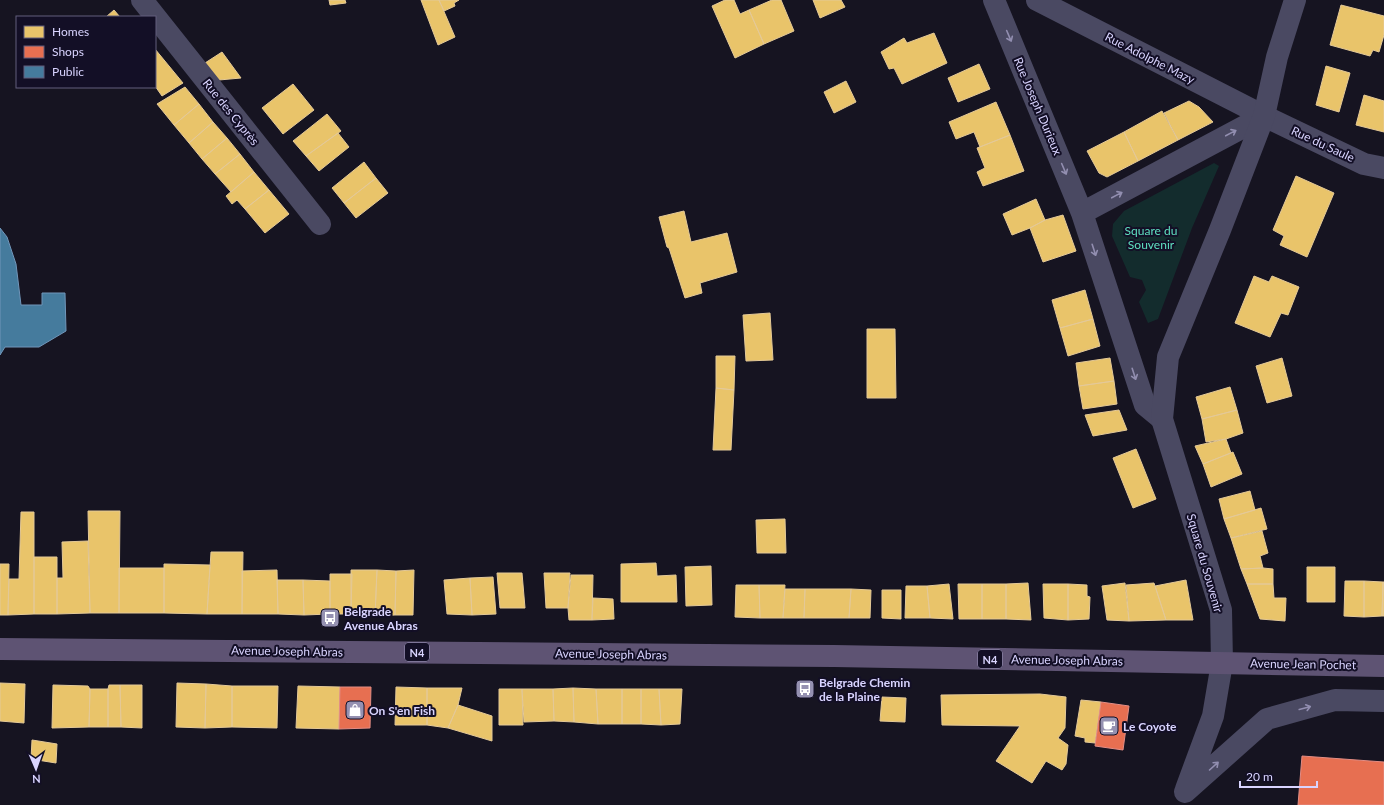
<svg xmlns="http://www.w3.org/2000/svg" width="1384" height="805" font-family="Lato,sans-serif">
<rect width="100%" height="100%" fill="#161421"/>
<!-- green -->
<path fill="#132c2d" d="M1214 163 1219 166 1192 228 1158 319 1148 323 1139 302 1146 290 1142 280 1130 277 1112 236 1113 224 1124 211Z"/>
<!-- homes -->
<path fill="#e9c46a" stroke="#e4c997" d="M329 0H345L346 3 330 5Z
M421 0H439L455 37 438 45Z
M439 0H459L454 3 455 6 444 11Z
M725 0H734L740 14 749 10 764 44 735 58 712 6Z
M772 0H781L794 31 764 44 749 10Z
M813 0H841L845 7 820 18Z
M1341 5 1384 16V35L1379 52 1373 50 1370 56 1330 45Z
M114 10 120 17H106Z
M934 33 947 63 902 84 894 68 889 69 881 52 904 38 907 43Z
M155 49 183 83 162 96 155 86Z
M222 52 241 78 219 80 205 63Z
M979 64 990 89 958 102 948 78Z
M1326 66 1350 73 1339 112 1316 105Z
M846 81 856 102 834 113 824 92Z
M293 84 314 110 283 134 262 108Z
M185 87 199 104 174 125 157 104Z
M1364 95 1384 101V132L1356 125Z
M1189 101 1199 107 1213 122 1178 140 1164 113Z
M996 102 1010 135 980 147 974 132 956 139 949 122Z
M199 104 213 122 189 143 174 125Z
M1162 111 1178 140 1138 161 1124 132Z
M327 114 341 131 306 156 293 141Z
M213 122 227 138 202 159 189 143Z
M1124 132 1138 161 1107 177 1099 173 1087 151Z
M338 133 349 147 319 171 306 156Z
M1010 135 1024 171 983 186 977 172 985 168 977 148Z
M227 138 240 154 215 174 202 159Z
M240 154 254 172 231 192 215 174Z
M364 162 376 178 344 203 332 188Z
M254 172 269 190 245 209 237 200 232 204 226 196Z
M1296 176 1334 193 1307 257 1280 245 1284 236 1273 230Z
M376 178 388 193 356 218 344 203Z
M269 190 289 214 265 233 245 209Z
M1036 199 1045 220 1030 228 1012 235 1003 214Z
M684 211 691 242 727 233 737 272 700 283 702 293 685 298 669 248 667 247 659 217Z
M1063 215 1076 251 1043 262 1030 228 1045 220Z
M1254 276 1269 282 1272 276 1299 287 1288 315 1281 313 1270 337 1235 323Z
M1085 290 1093 319 1060 328 1052 300Z
M770 313 773 360 746 361 743 315Z
M1093 319 1100 346 1068 356 1060 328Z
M867 329H895L896 398H867Z
M716 356H735L734 390 716 388Z
M1110 358 1114 381 1079 386 1076 363Z
M1282 358 1292 396 1267 403 1256 366Z
M1114 381 1117 404 1083 409 1079 386Z
M1230 387 1237 410 1202 419 1196 397Z
M716 388 734 390 731 450H713Z
M1119 410 1127 430 1093 436 1085 415Z
M1237 410 1243 433 1226 439 1206 442 1202 419Z
M1226 439 1231 453 1203 464 1195 446Z
M1136 449 1156 499 1133 508 1113 458Z
M1233 452 1242 474 1211 487 1203 464Z
M1250 491 1255 510 1224 519 1219 499Z
M1261 508 1267 529 1231 538 1224 519Z
M88 511H120L119 613H90Z
M21 512H34V614L8 615 9 579H19Z
M785 519 786 553H757L756 520Z
M1262 531 1268 553 1260 556 1263 568 1241 569 1231 538Z
M88 541 90 613 57 614V578H63L62 542Z
M211 552H243L242 614H207Z
M34 557H57V614H34Z
M656 563 657 576 676 575 677 602H621V564Z
M0 564H9L8 615H0Z
M164 564 210 565 207 614 164 613Z
M711 566 712 605 686 606 685 567Z
M1307 567H1335V602H1307Z
M119 568H164V613H119Z
M1263 568 1273 569V584H1247L1241 569Z
M277 570 278 614H242V571Z
M351 570H377L375 616 351 614Z
M377 570 396 571 395 615 375 616Z
M414 570 413 615H395L396 571Z
M497 573H522L525 608H500Z
M544 573H570L568 608H546Z
M330 574H352L351 614H330Z
M571 575H593L592 620H569L568 608Z
M493 577 496 614 472 615 470 578Z
M470 578 472 615 447 614 444 580Z
M277 580H303L304 615 278 614Z
M303 580 330 581V614L304 615Z
M1186 580 1193 620H1166L1155 586Z
M1345 581H1364V617L1344 616Z
M1364 581 1383 582 1382 616 1364 617Z
M1383 582H1384V616H1382Z
M1028 583 1031 620 1006 619V584Z
M1125 583 1129 621 1107 620 1102 586Z
M1154 583 1166 620 1129 621 1126 585Z
M949 584 953 619 930 618 927 586Z
M958 584H982V619H959Z
M982 584H1006V619H982Z
M1043 584H1068V620L1044 618Z
M1068 584 1087 585V596L1090 597 1089 619 1068 620Z
M1247 584H1273L1274 598H1286L1285 621 1260 619Z
M736 585H759L760 618 735 617Z
M759 585H785L783 618H760Z
M906 586H927L930 618H905Z
M785 589H805L804 618H783Z
M805 589H851L849 618H804Z
M851 589 871 590 870 618H849Z
M882 590H901V619L882 618Z
M593 598 613 599 614 619 592 620Z
M0 683 25 684 24 723 0 721Z
M177 683 206 684 205 728 176 727Z
M206 684 232 686V727L205 728Z
M53 685 88 686 90 689 89 727 52 728Z
M109 685H120L121 727H108V689Z
M120 685H142V728L121 727Z
M232 686H278L277 728 232 727Z
M298 686 340 687 339 729 296 728Z
M396 687 427 688V725H395Z
M427 688H462L458 705 448 728 427 725Z
M573 688 596 689 598 724 574 722Z
M573 688 574 722 554 721 553 689Z
M90 689H108V727H89Z
M499 689H522L523 725H499Z
M522 689H553L554 721 524 722Z
M596 689H622V724H598Z
M622 689H641V724H622Z
M641 689H659L661 725 641 724Z
M659 689H682L680 724 661 725Z
M1040 694 1066 697 1065 728 1058 738 1068 745 1066 764 1062 770 1046 761 1032 783 996 761 1020 726 942 725 941 695Z
M882 697 906 698 905 722 880 721Z
M1081 700 1101 702 1095 743 1085 742V738L1075 736Z
M458 705 492 716V741L448 728Z
M32 740 57 744 56 763 31 759Z"/>
<!-- shops -->
<path fill="#e76f51" stroke="#e38d85" d="M340 687H371L370 728 339 729Z
M1101 702 1129 706 1123 750 1095 746Z
M1302 756 1384 762V805H1298Z"/>
<!-- public -->
<path fill="#457b9d" stroke="#7196ba" d="M0 228 7 237 16 264 21 305H42V293H65L66 331 39 347H5L0 355Z"/>
<g fill="none" stroke-linecap="round" stroke-linejoin="round">
<!-- minor -->
<path stroke="#4a4962" stroke-width="22" d="M142 0 320 224
M994 0 1082 213 1145 405 1162 419
M1037 0 1264 116 1364 164 1384 168
M1082 213 1264 116
M1186 789 1213 716 1222 663
M1185 792 1267 719 1335 700 1384 701"/>
<!-- tertiary -->
<path stroke="#4a4962" stroke-width="22" d="M1222 663 1221 610 1162 419 1168 357 1220 230 1264 116 1277 57 1295 0"/>
<!-- primary -->
<path stroke="#5e5373" stroke-width="22" d="M0 649 834 656 1384 666"/>
</g>
<!-- one-way arrows -->
<defs><path id="oneway-shaft" d="M-6 0H5M1.5-3L5.5 0L1.5 3" fill="none" stroke-width="1.6" stroke-linecap="round" stroke-linejoin="round"/></defs>
<g stroke="#928eb0">
<use href="#oneway-shaft" transform="translate(1009 36) rotate(67)"/>
<use href="#oneway-shaft" transform="translate(1231 133) rotate(-28)"/>
<use href="#oneway-shaft" transform="translate(1064 169) rotate(67)"/>
<use href="#oneway-shaft" transform="translate(1117 195) rotate(-28)"/>
<use href="#oneway-shaft" transform="translate(1094 250) rotate(72)"/>
<use href="#oneway-shaft" transform="translate(1134 374) rotate(72)"/>
<use href="#oneway-shaft" transform="translate(1305 708) rotate(-15)"/>
<use href="#oneway-shaft" transform="translate(1214 766) rotate(-42)"/>
</g>
<!-- icons -->
<defs>
<symbol id="bus-square" viewBox="-11 -11 22 22"><rect x="-9" y="-9" width="18" height="18" rx="4" fill="#9591b1" stroke="#130f26"/><path d="M-5-6H5V4H4V6H2V4H-2V6H-4V4H-5ZM-3.5-4V0h7V-4ZM-3.5 1.2v1.5H-2V1.2ZM2 1.2v1.5H3.5V1.2Z" fill="#fff"/></symbol>
<symbol id="shop-square" viewBox="-11 -11 22 22"><rect x="-9" y="-9" width="18" height="18" rx="4" fill="#9591b1" stroke="#130f26"/><path d="M-5-2.5h2.3a2.7 3.5 0 0 1 5.4 0H5L5.5 6h-11ZM-1.5-2.5h3a1.5 2.3 0 0 0-3 0Z" fill="#fff"/></symbol>
<symbol id="cafe-square" viewBox="-11 -11 22 22"><rect x="-9" y="-9" width="18" height="18" rx="4" fill="#9591b1" stroke="#130f26"/><path d="M-5.5-4.5H6V0H3Q3 3.5 0 3.5H-2.5Q-5.5 3.5-5.5 0ZM3-3.2v2h1.7v-2ZM-6 4.5H4V6H-6Z" fill="#fff"/></symbol>
</defs>
<g fill-rule="evenodd">
<use href="#bus-square" x="319" y="607" width="22" height="22"/>
<use href="#bus-square" x="794" y="678" width="22" height="22"/>
<use href="#shop-square" x="344" y="699" width="22" height="22"/>
<use href="#cafe-square" x="1098" y="715" width="22" height="22"/>
</g>
<g text-anchor="middle" dominant-baseline="central" stroke-width="4" stroke-linejoin="round" paint-order="stroke">
<!-- shield labels -->
<g fill="#130f26" stroke="#9e99be" stroke-width="1">
<rect x="405" y="643" width="24" height="18" rx="3"/>
<rect x="978" y="650" width="24" height="18" rx="3"/>
</g>
<g font-size="11" font-weight="bold" fill="#d9d4ff">
<text x="417" y="652">N4</text>
<text x="990" y="659">N4</text>
</g>
<!-- street labels -->
<g font-size="12" fill="#d9d4ff" stroke="#130f26">
<text transform="translate(1150 58) rotate(27)">Rue Adolphe Mazy</text>
<text transform="translate(1038 106) rotate(67)">Rue Joseph Durieux</text>
<text transform="translate(231 112) rotate(51)">Rue des Cyprès</text>
<text transform="translate(1323 144) rotate(25)">Rue du Saule</text>
<text transform="translate(1205 563) rotate(74)">Square du Souvenir</text>
<text transform="translate(287 651) rotate(1)">Avenue Joseph Abras</text>
<text transform="translate(611 654) rotate(1)">Avenue Joseph Abras</text>
<text transform="translate(1067 660) rotate(1)">Avenue Joseph Abras</text>
<text transform="translate(1303 664) rotate(1)">Avenue Jean Pochet</text>
</g>
<!-- park labels -->
<g font-size="12" fill="#5fe0c0" stroke="#130f26">
<text x="1151" y="230">Square du<tspan x="1151" dy="14">Souvenir</tspan></text>
</g>
<!-- poi labels -->
<g font-size="12" font-weight="bold" fill="#d9d4ff" stroke="#130f26" text-anchor="start">
<text x="344" y="611">Belgrade<tspan x="344" dy="14">Avenue Abras</tspan></text>
<text x="819" y="682">Belgrade Chemin<tspan x="819" dy="14">de la Plaine</tspan></text>
<text x="369" y="710">On S'en Fish</text>
<text x="1123" y="726">Le Coyote</text>
</g>
</g>
<!-- legend -->
<rect x="16" y="16" width="140" height="72" fill="#130f26" stroke="#625e7d"/>
<rect x="24" y="26" width="20" height="12" fill="#e9c46a" stroke="#625e7d"/>
<text x="52" y="36" font-size="12" fill="#d9d4ff">Homes</text>
<rect x="24" y="46" width="20" height="12" fill="#e76f51" stroke="#625e7d"/>
<text x="52" y="56" font-size="12" fill="#d9d4ff">Shops</text>
<rect x="24" y="66" width="20" height="12" fill="#457b9d" stroke="#625e7d"/>
<text x="52" y="76" font-size="12" fill="#d9d4ff">Public</text>
<!-- north arrow -->
<g transform="translate(36 769) rotate(178)" stroke="#130f26" stroke-width="3" paint-order="stroke">
<path d="M0-3L7 15L0 10L-7 15Z" fill="#d9d4ff"/>
<text y="-6" font-size="11" font-weight="bold" text-anchor="middle" fill="#d9d4ff">N</text>
</g>
<!-- scale -->
<path d="M1240 781v6h77v-6" fill="none" stroke="#d9d4ff" stroke-width="2"/>
<text x="1246" y="781" font-size="12" fill="#d9d4ff" stroke="#130f26" stroke-width="3" paint-order="stroke">20 m</text>
</svg>
